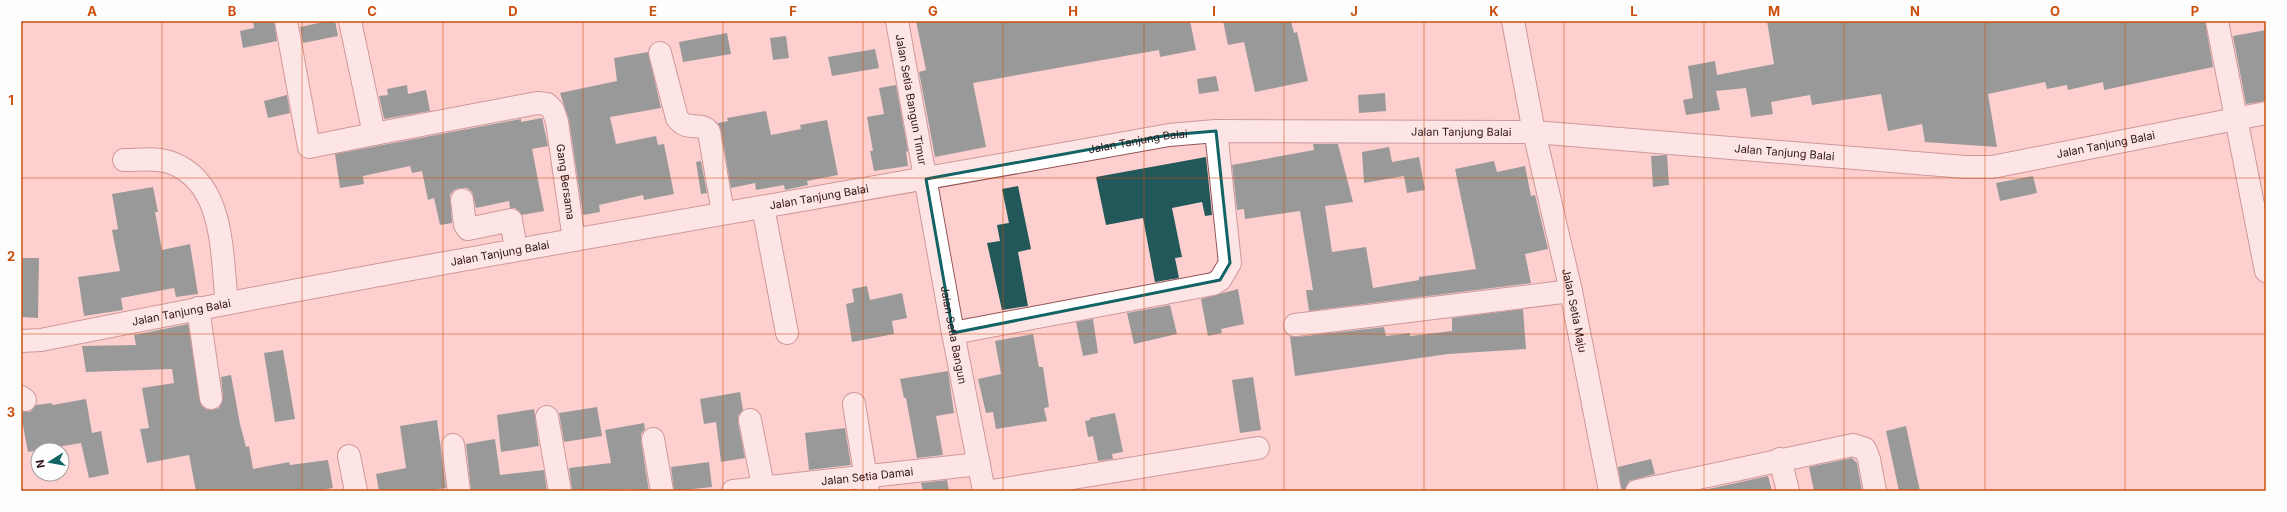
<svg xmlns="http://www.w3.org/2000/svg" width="2287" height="512" font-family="Inter,sans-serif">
<rect width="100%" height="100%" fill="#fdd0cf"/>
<!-- building -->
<path fill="#22585a" d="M253 21H274L277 41 243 48 240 31 254 28Z
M328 21H335L338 36 303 43 300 27Z
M916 21H1190L1196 50 1160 57 1159 50 973 83 986 147 935 157 919 72 926 70Z
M1223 21H1291L1294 33 1297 32 1308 81 1255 92 1244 42 1228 45Z
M1767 21H2205L2213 67 2104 90 2103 82 2068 90 2067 85 2047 89 2045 82 1988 94 1997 147 1925 142 1922 124 1888 131 1881 94 1812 105 1810 95 1771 102 1773 114 1751 117 1746 88 1716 91 1720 110 1686 115 1683 100 1693 98 1688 66 1715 61 1717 75 1774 64Z
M2266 30V101L2246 104 2233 36Z
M727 33 731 54 683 62 679 42Z
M786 36 789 58 773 60 770 38Z
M875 49 879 68 832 76 828 57Z
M648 52 661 108 610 117 616 144 656 136 658 145 664 144 674 194 644 200 643 195 599 205 600 212 583 215 569 120 560 93 617 81 614 58Z
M1216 76 1219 91 1199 94 1197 79Z
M407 85 408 94 426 90 430 111 384 119 379 96 388 95 387 89Z
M896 85 908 151 906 152 908 166 874 171 870 151H873L867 117 884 114 879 88Z
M1385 93 1386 111 1359 113 1358 95Z
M287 95 290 113 268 118 264 101Z
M766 111 771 135 801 129 800 125 827 120 838 175 807 181 808 185 785 190 784 185 756 190 755 183 731 188 721 130 718 123 728 121 727 118Z
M542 118 548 146 532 149 544 211 522 215 515 208H510L509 201 476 208 472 192 467 188H460L454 190 450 195 452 223 440 225 434 198 428 200 422 171 412 173 410 166 363 176 364 184 340 188 335 154 521 119V122Z
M1313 144H1338L1353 202 1325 206 1332 252 1366 247 1373 288 1419 280V277L1476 269 1455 169 1494 161 1497 172 1525 166 1531 196 1535 195 1548 249 1525 254 1531 283 1309 311 1306 290H1313L1300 211 1245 219 1244 209 1237 210 1232 165 1314 150Z
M1389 147 1392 162 1419 157 1425 190 1407 193 1404 176 1364 183 1362 152Z
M1667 155 1669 185 1653 187 1651 156Z
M1206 157 1212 215 1205 216 1202 202 1172 208 1182 257 1175 258 1179 278 1155 282 1143 218 1106 225 1096 177Z
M701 161 707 193 701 194 696 162Z
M2033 176 2037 193 2000 201 1996 183Z
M1018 186 1031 249 1018 252 1028 306 1002 310 987 243 1000 241 997 225 1009 223 1002 189Z
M153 187 158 212H155L162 250 190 244 198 294 176 297 174 288 121 298 123 310 84 316 78 277 120 271 112 230 118 229 112 194Z
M21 258H39L38 318 21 317Z
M867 286 870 300 902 293 907 318 892 321 894 334 852 342 846 304 854 302 852 289Z
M1238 289 1244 324 1221 329 1222 333 1208 336 1201 299Z
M1170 305 1177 334 1134 344 1127 313Z
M1523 309 1526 349 1448 354 1295 376 1290 336 1297 337 1384 327 1386 336 1410 333V336L1452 331V318Z
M1093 319 1098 353 1083 356 1076 322Z
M188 324 201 405 206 409 212 410 219 408 223 397 221 377 231 375 240 424 246 447 249 446 253 469 289 462 290 465 328 460 333 488 315 491H196L189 455 147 463 140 429 149 428 142 388 174 383 172 369 86 372 82 346 136 345 134 335Z
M1033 334 1039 367H1043L1049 407 1044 408 1047 421 996 429 993 412 986 413 978 379 1001 374 995 341Z
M283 350 295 419 275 422 264 353Z
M948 371 954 413 936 416 943 455 917 458 906 398H904L900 379Z
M1253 377 1261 430 1240 433 1232 380Z
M740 392 743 410 738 416V422L745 458 721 462 716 422 704 424 700 399Z
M86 399 92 433 101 431 109 474 89 478 81 443 28 452 21 415V411L30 412 36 405 52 403V405Z
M597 407 602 436 564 442 559 413Z
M534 409 539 446 501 452 497 415Z
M1115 413 1123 452 1112 454 1113 459 1098 461 1093 436 1088 437 1085 421 1090 420V418Z
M437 420 446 488 427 491H379L376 474 406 468 400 426Z
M644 423 645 429 641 434V441L649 491H634V489L572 491 569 468 611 463 605 430Z
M1906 426 1913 459 1920 491H1899L1886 431Z
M845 428 851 465 809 470 805 433Z
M495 439 500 475 544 470 547 491H471L466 444Z
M1852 458 1857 463 1862 491H1814L1809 467Z
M1651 459 1655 474 1629 481 1625 491H1622L1618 467Z
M709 462 712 487 674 491 671 467Z
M1768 476 1772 491H1704V490Z
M947 480 949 491H923L921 483Z"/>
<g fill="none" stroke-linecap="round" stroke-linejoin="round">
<defs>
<g id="minor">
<path d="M286 21 309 147 374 134"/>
<path id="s1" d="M350 21 374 134 537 103 547 104 553 110 557 122 574 240"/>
<path id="s2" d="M897 21 953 333 984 491"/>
<path id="s3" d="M1513 21 1534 132 1571 291 1610 491"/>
<path d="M2217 21 2266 271"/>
<path d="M660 53 677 118C688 133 700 120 709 132L723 213"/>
<path d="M124 160C139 160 158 157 172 163 226 184 221 256 227 303"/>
<path d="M462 200 465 225 468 229 511 220 516 249"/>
<path d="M763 207 787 333"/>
<path d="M198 308 211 398"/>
<path d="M1295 325 1571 291"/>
<path d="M953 333 1213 284 1220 280 1230 263 1216 131"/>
<path id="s4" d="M21 341 41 340C416 264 793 203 1169 135L1216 131 1534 132 1965 167H1992L2266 113"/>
<path d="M21 397 25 400"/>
<path d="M854 404 868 491"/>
<path d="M547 417 560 491"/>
<path d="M750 420 764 491"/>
<path d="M653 439 662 491"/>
<path d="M453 445 459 491"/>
<path d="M349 456 356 491"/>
<path d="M1780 459 1788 491"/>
<path id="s5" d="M733 491 979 464"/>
<path d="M992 491 1258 448"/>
<path d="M1637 491 1853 445 1865 449 1869 459 1875 491"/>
</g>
</defs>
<!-- minor casing -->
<use href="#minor" stroke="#955557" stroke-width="24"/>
<!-- minor -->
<use href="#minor" stroke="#fff" stroke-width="22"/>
</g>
<!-- marked area -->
<path d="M0 0H2287V512H0ZM1216 131 1230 263 1220 280 953 333 926 179 1169 135Z" fill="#fdd0cf" fill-opacity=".55" fill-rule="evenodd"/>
<path fill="none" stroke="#126365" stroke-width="3" stroke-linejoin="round" d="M1216 131 1230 263 1220 280 953 333 926 179 1169 135Z"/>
<!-- grid -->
<path fill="none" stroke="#cc4e0d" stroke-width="1" stroke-opacity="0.55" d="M162 21V491M302 21V491M443 21V491M583 21V491M723 21V491M863 21V491M1003 21V491M1144 21V491M1284 21V491M1424 21V491M1564 21V491M1704 21V491M1844 21V491M1985 21V491M2125 21V491M21 178H2266M21 334H2266"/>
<g text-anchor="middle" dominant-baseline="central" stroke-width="4" stroke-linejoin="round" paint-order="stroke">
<!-- street labels -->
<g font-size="11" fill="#2d1314" stroke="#fdfdfd">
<text stroke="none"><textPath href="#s2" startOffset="80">Jalan Setia Bangun Timur</textPath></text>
<text stroke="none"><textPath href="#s4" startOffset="1459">Jalan Tanjung Balai</textPath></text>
<text stroke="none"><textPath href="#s4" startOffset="1135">Jalan Tanjung Balai</textPath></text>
<text stroke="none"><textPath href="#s4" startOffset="2107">Jalan Tanjung Balai</textPath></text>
<text stroke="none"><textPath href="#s4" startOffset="1783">Jalan Tanjung Balai</textPath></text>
<text stroke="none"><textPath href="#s1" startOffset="373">Gang Bersama</textPath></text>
<text stroke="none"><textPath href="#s4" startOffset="811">Jalan Tanjung Balai</textPath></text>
<text stroke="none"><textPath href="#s4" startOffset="487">Jalan Tanjung Balai</textPath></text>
<text stroke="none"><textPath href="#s3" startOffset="296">Jalan Setia Maju</textPath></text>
<text stroke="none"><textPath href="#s4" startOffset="163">Jalan Tanjung Balai</textPath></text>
<text stroke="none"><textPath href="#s2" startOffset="319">Jalan Setia Bangun</textPath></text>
<text stroke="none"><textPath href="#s5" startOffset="135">Jalan Setia Damai</textPath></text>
</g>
</g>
<!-- border -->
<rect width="2287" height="512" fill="none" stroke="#fdfdfd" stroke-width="44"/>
<!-- north arrow -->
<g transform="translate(50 462) rotate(259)"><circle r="19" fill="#fdfdfd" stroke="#aa9fa0"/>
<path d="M0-3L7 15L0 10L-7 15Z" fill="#126365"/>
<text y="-6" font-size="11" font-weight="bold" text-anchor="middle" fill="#2d1314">N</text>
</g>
<rect x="22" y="22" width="2243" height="468" fill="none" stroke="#cc4e0d" stroke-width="1.5"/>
<g font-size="13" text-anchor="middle" font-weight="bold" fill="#cc4e0d">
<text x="92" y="16">A</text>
<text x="232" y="16">B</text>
<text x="372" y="16">C</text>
<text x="513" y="16">D</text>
<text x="653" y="16">E</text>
<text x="793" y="16">F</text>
<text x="933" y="16">G</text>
<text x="1073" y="16">H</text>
<text x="1214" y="16">I</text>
<text x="1354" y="16">J</text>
<text x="1494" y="16">K</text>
<text x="1634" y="16">L</text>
<text x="1774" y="16">M</text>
<text x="1915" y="16">N</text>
<text x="2055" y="16">O</text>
<text x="2195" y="16">P</text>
<text x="11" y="105">1</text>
<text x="11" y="261">2</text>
<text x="11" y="417">3</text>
</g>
</svg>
